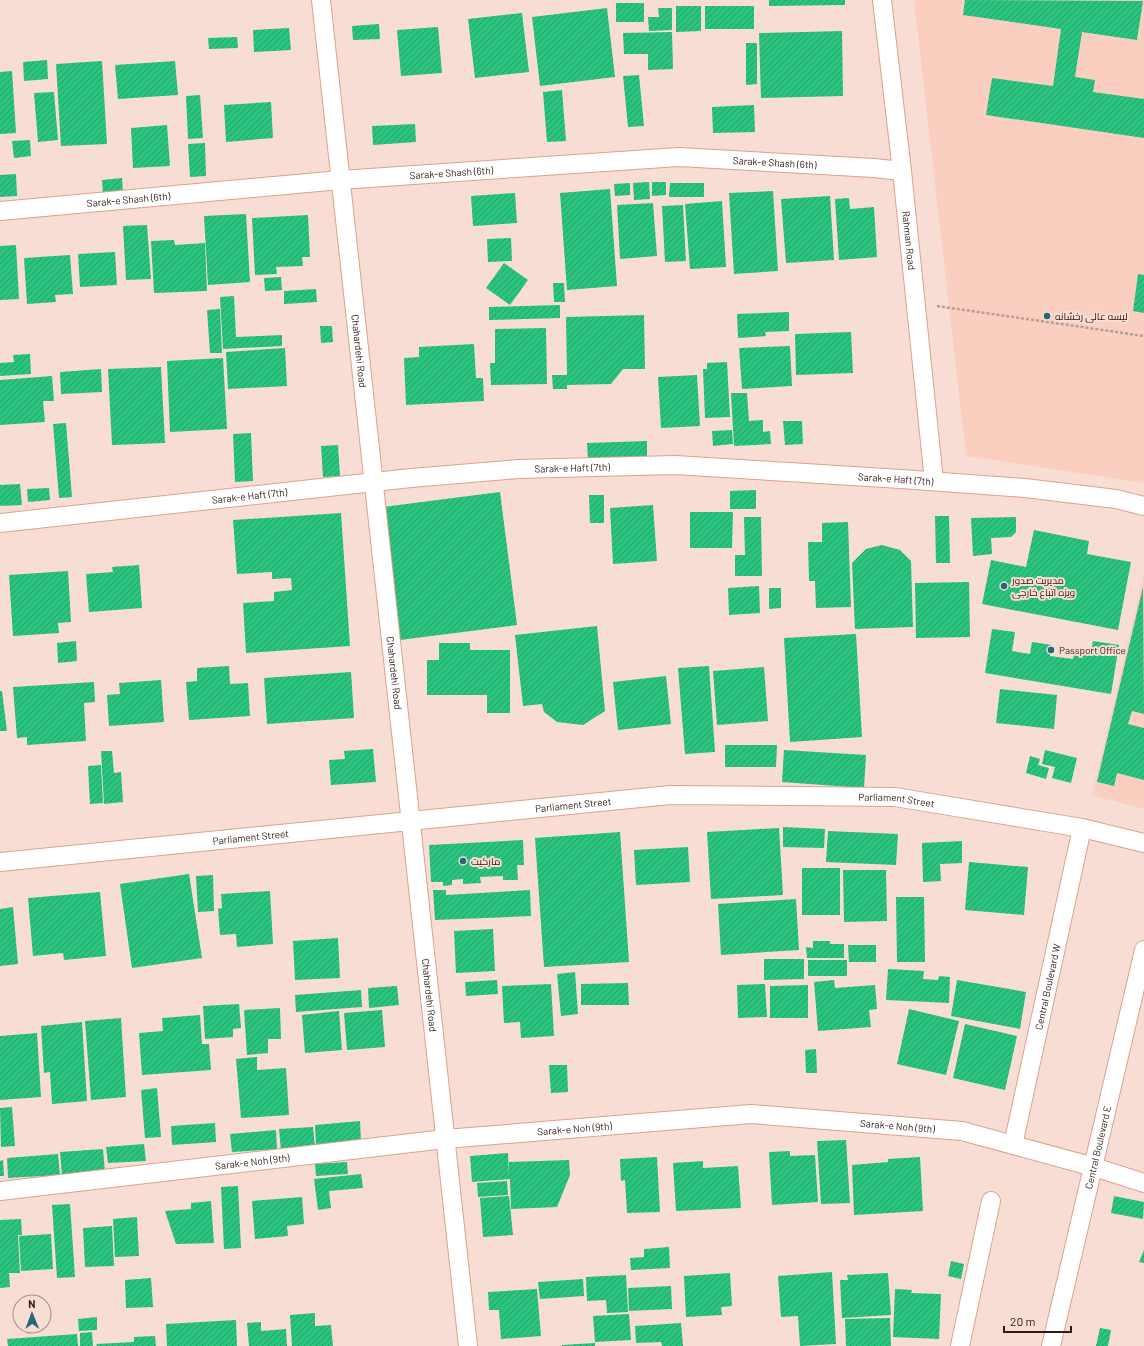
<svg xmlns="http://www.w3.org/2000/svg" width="1144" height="1346" font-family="Barlow,Cairo,sans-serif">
<defs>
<pattern id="building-hatch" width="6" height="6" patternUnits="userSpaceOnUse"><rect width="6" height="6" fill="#2ac380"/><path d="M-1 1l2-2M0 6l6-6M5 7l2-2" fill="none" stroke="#259e68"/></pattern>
</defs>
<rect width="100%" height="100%" fill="#f8ddd5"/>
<!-- built -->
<path fill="#fbcfc0" d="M914 0H1144V483L966 456Z
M1144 574V809L1092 795Z"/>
<!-- building -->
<path fill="url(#building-hatch)" d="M769 0H845V5L769 6Z
M965 0 1143 1 1137 40 1082 32 1075 77 1095 80 1093 92 1144 99V138L986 115 992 78 1053 86 1061 29 963 15Z
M616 3H644V22H616Z
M676 6H701V31L676 32Z
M705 6H754V29H705Z
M607 8 615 77 540 86 532 17Z
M658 8H672V30L649 31 648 17H659Z
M522 13 529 72 475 78 468 19Z
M379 24 380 39 353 40 352 26Z
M438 27 442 73 401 76 397 30Z
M289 28 291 50 254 52 253 30Z
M842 31 843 96 761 98 759 33Z
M672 32 673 69 648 70V54H624L623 33Z
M237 37 238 48 209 49 208 38Z
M746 43H757V84L746 85Z
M47 60 48 79 24 81 23 62Z
M102 61 107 144 61 146 56 64Z
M175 61 178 95 118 99 115 65Z
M12 71 16 133 0 134V72Z
M639 75 644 126 628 127 623 76Z
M562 90 566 141 547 142 543 92Z
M54 92 58 140 38 142 34 93Z
M200 95 203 138 188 139 186 96Z
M271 102 273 138 226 142 224 105Z
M754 105 755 132 713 133 712 107Z
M415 124 416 142 373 145 372 126Z
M167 125 170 166 133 168 131 128Z
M30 140 31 156 14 158 12 141Z
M205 143 206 176 190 177 188 144Z
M16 174 17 196 0 197V175Z
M122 178 123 192 103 194 102 180Z
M649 182 650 199 634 200 633 183Z
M652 182H666V195L652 196Z
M630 183V195L615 196 614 184Z
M670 183H704V197H669Z
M610 189 617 286 567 290 560 193Z
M773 191 778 271 734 274 729 193Z
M515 193 517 223 473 226 471 196Z
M830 196 834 260 786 263 781 199Z
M849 198 850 209 874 207 877 257 839 260 835 199Z
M722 201 726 267 690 269 685 204Z
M653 203 657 256 620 259 617 205Z
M683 205 686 261 665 262 662 206Z
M246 214 250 282 208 285 204 216Z
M308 215 310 257H302L303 266 276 267 277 274 255 275 252 218Z
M147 225 151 279 126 280 123 226Z
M511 238 512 261 488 262 487 239Z
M174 240 175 245 205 243 207 291 154 293 151 241Z
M16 245 19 299 0 300V246Z
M115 252 117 285 80 287 78 254Z
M70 255 73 294 55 295 56 302 27 304 24 258Z
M504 263 528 280 510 305 486 288Z
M1138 274 1144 275V313L1133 311Z
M281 277 282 290 265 291 264 278Z
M553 283H564L565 302H554Z
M316 289 317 302 284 304V291Z
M234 296 236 337 282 335V346L223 349 220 297Z
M560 305V318L489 320V307Z
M220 309 222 353H210L207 310Z
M789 312V331L765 332 766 336 738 338 737 314Z
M644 315 645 369H623L611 384 567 385V389H553L552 375H567L566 317Z
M320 326H332L333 342 321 343Z
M546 328 547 384 491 385 490 363H495V329Z
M851 332 853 373 796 375 795 334Z
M474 344 476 378H483L484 401 406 405 404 358 419 357V347Z
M790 346 792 386 742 389 739 348Z
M285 348 287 386 228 389 226 352Z
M30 354 31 374 0 376V363L14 362 13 355Z
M223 358 227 429 170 432 167 361Z
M727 362 730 417 705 418 703 369H707V363Z
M161 367 165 443 112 445 108 369Z
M101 369 102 392 61 394 60 372Z
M697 375 700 426 661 428 658 377Z
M52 376 54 401H43L45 422 0 425V380Z
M731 393H747L749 421 763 420V432L770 431 771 444 734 446Z
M783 421H802L803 444 785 445Z
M66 423 72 497 59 498 53 424Z
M732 430 733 444 713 446 712 431Z
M251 433 253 481 235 482 233 434Z
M647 441V458L588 460 587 443Z
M338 445 340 476 323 477 321 446Z
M20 484 22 505 0 506V485Z
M49 488 50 500 28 502 27 489Z
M756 490V509H730V491Z
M500 492 517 625 400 640 383 507Z
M589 495H604V523H590Z
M653 505 657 561 613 564 610 508Z
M690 512H733L732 548H690Z
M341 513 350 646 246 653 243 603 274 601V592L292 590 291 578 272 579V572L237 574 233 520Z
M935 516H949L950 563H936Z
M744 517H761L762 576H735V555H745Z
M1016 517V532L1011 537 991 538 992 554 973 556 971 518Z
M848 522 851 607 816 608 815 581H809L808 542H822V523Z
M1034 530 1089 541 1087 554 1131 562 1118 630 982 604 991 560 1026 567Z
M882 545 900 550 911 561 913 627 855 629 852 563 866 549Z
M139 565 142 608 89 612 86 574 113 572 112 567Z
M68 571 71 622 58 623 59 633 13 636 9 575Z
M969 582 970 637 916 638 915 583Z
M759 586 760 613 729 615 728 588Z
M1143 587 1144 714 1132 711 1128 724 1144 728V780L1117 773 1114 786 1097 782Z
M769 588H781V608L769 609Z
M597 626 605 711 583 725 557 722 544 712 542 704 523 706 515 635Z
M992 629 1015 632 1012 651 1030 654 1032 642 1052 645 1050 656 1073 659 1075 649 1091 652 1093 641 1119 645 1111 694 985 673Z
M856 634 862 737 790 742 784 638Z
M76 641 77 661 58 663 57 643Z
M439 643H470V650H510V713H487V695H427V660H439Z
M229 666 230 684 248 683 250 716 189 720 186 682 197 681V668Z
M709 666 715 752 685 754 678 668Z
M764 667 768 721 717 725 713 671Z
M351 672 354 718 267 724 264 678Z
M666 676 671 724 618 730 613 682Z
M161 680 164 722 109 726 107 695 120 694 119 683Z
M94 682 95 702 84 703 86 741 27 745V737L17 738 13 687Z
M1000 689 1057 695 1054 729 996 723Z
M0 691H2L7 731H0Z
M725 745H777L776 767H725Z
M373 749 376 782 331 785 329 760 345 759 344 751Z
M784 750 866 755 864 788 782 782Z
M1045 750 1077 758 1071 783 1052 778 1055 767 1042 764Z
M101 751H112L114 773 121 772 123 802 104 804Z
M1030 756 1040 759 1038 765 1049 768 1046 779 1026 773Z
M101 765 103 803 90 804 88 766Z
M783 827 825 829 824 848 783 847Z
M779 828 783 895 711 899 707 832Z
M828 831 898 834 896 865 826 862Z
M620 832 629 962 544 967 535 838Z
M523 840 524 865H517L518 880H503V876L480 877 481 883 463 884V879L452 880V885L443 886V882H431L429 845Z
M962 841V863L940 864 941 881 923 882 922 843Z
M688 847 690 882 636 885 634 850Z
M969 862 1028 867 1024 915 965 910Z
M802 868H840V915H802Z
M843 870H886L887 921 844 922Z
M189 874 202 958 132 968 120 884Z
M213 875 214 911 198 912 196 876Z
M433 890H446V895L530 890 531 916 435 920Z
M270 891 273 944 237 947 236 934 220 935 218 909 222 908 221 894Z
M100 892 106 956 64 960 63 953 33 956 28 898Z
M896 897H924L925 962H897Z
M796 899 799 950 721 955 718 904Z
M13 907 18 964 0 966V909Z
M493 929 495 971 456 973 454 931Z
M338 938 340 978 295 980 293 941Z
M813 941H830V944H844V958H807L806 947 813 948Z
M848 945H876V962H849Z
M764 959H804V979L764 980Z
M808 960H847V976H808Z
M888 969 924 971 923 979 938 980 939 976 950 977 949 1003 886 1000Z
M575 972 578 1014 561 1016 557 974Z
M497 980 498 994 466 996 465 982Z
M834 980 835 988 875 985 877 1009 869 1010 871 1027 818 1031 814 982Z
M957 980 1026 992 1020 1029 951 1016Z
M628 983 629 1005H581V984Z
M551 984 554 1036 521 1038 520 1022 504 1023 502 986Z
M765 984 767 1017 738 1018 737 985Z
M808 985V1018H770V986Z
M397 986 399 1005 369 1008 368 988Z
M361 990 362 1007 296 1012 295 995Z
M239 1004 241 1028 233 1029V1037L205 1039 203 1006Z
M280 1008 281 1039H268V1053L247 1055 244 1010Z
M909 1009 959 1021 946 1075 897 1064Z
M382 1010 385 1047 347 1050 344 1013Z
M339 1011 342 1050 305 1053 302 1015Z
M200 1015 202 1044H209L211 1070 142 1075 139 1033 163 1031 162 1018Z
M121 1018 126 1097 91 1100 85 1021Z
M82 1022 87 1101 52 1104 50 1072 44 1073 41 1026Z
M965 1024 1017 1036 1005 1090 953 1078Z
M37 1033 41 1097 0 1100V1036Z
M816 1049 817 1073H806L805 1050Z
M257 1057V1070L286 1068 289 1115 241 1118 236 1059Z
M549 1065H567L568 1092 551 1093Z
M157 1088 161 1137 145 1138 141 1090Z
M12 1107 15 1146 1 1147 0 1108Z
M360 1121 361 1142 316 1145 315 1125Z
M215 1123 216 1142 172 1145 171 1126Z
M313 1127 315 1147 281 1150 279 1129Z
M276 1130 277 1149 232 1152 230 1134Z
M846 1140 850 1203 821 1204 817 1141Z
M144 1144 146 1161 108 1163 106 1147Z
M103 1149 105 1173 62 1176 60 1152Z
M790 1151V1156L815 1155 818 1202 772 1205 769 1152Z
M508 1153 509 1176V1162L569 1160 570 1175 557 1207 511 1209 510 1179 472 1182 470 1156Z
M58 1154 60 1175 8 1178 7 1158Z
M657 1157 660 1212 627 1213 625 1180 621 1181 620 1159Z
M920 1157 923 1211 854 1215 852 1165 888 1162V1159Z
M3 1160 4 1176H0V1161Z
M703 1161V1168L738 1166 741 1208 676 1211 673 1163Z
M347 1162 348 1174 316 1176 315 1164Z
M361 1174 363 1188 329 1191 331 1208 318 1210 314 1179Z
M507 1181 508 1195 478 1197 477 1183Z
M238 1186 241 1248 224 1249 221 1187Z
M509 1196 513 1235 483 1237 480 1198Z
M1114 1196 1144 1202 1143 1219 1111 1213Z
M302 1197 304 1224 287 1226 288 1236 255 1239 252 1201Z
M211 1201 214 1243 176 1244 165 1211 191 1209V1203Z
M70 1204 75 1277 57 1278 52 1205Z
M137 1217 139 1256 115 1257 113 1219Z
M21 1219 22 1235H18L20 1273H9L10 1287 0 1288V1220Z
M112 1226 114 1266 85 1267 83 1228Z
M51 1234 53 1269 21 1271 19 1236Z
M669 1247 670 1268 631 1270 630 1258 644 1257V1249Z
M1144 1250V1263L1139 1262Z
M951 1261 964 1264 961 1279 948 1276Z
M832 1272 836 1344 800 1346 798 1316 781 1317 778 1276Z
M730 1273 732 1306 721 1307 722 1315 686 1317 684 1276Z
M888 1273 891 1315 842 1318 840 1280H848L847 1275Z
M626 1275 628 1312 607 1313 606 1300 587 1301 586 1277Z
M151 1278 153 1307 126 1308 125 1280Z
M583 1279 584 1296 540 1299 538 1282Z
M671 1286 672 1309 629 1311 628 1288Z
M537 1289 541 1336 501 1339 499 1310H489L488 1292Z
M895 1289 912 1290 911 1293 941 1294 939 1339 893 1337Z
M315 1313V1326L331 1325 333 1346H292L290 1315Z
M629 1314 631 1340 595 1342 593 1316Z
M97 1317V1330L79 1331 78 1319Z
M890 1318 891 1346H846L845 1319Z
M236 1320 237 1346H167L166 1324Z
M261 1322V1331L286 1329 287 1346H249L247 1323Z
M681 1323 683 1346H662L661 1342 636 1343 635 1326Z
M1100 1328 1111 1330 1108 1346H1096Z
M92 1332 93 1346H80V1333Z
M77 1334 78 1346H8L7 1339Z
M155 1336 156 1346H97L96 1344 134 1342V1337Z
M595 1343V1346H562V1345Z"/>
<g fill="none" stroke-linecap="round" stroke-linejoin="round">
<defs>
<g id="street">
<path id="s1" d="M321 0 468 1346"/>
<path id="s2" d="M882 0 902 171 934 481"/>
<path id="s3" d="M0 211 340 180 679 157 874 168 902 171"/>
<path id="s4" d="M0 523 411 478 518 469 675 465 901 479 1025 488 1116 499 1144 506"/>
<path id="s5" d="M0 862 670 795 895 797 1082 828 1144 843"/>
<path id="s6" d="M1013 1145 1082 828"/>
<path id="s7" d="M0 1191 445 1139 751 1114 962 1131 1094 1167 1144 1183"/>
<path d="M960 1346 991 1201"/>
<path id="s8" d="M1051 1346 1144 950"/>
</g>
</defs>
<!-- street casing -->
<use href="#street" stroke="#dfa08c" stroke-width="20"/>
<!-- path -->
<path stroke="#b69c95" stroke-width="2.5" stroke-dasharray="3 2" stroke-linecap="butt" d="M937 306 1144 336"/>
<!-- street -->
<use href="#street" stroke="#fff" stroke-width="18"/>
</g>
<!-- markers -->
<g fill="#25687a" stroke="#f8ddd5" stroke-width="1.5">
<circle cx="1047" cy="316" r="4"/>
<circle cx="1004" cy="586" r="4"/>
<circle cx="1051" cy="650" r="4"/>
<circle cx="463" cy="861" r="4"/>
</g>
<g text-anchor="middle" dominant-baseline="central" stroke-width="4" stroke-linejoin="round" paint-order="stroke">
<!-- street labels -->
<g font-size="10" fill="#321a13" stroke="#f8ddd5">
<text stroke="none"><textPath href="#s3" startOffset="777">Sarak-e Shash (6th)</textPath></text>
<text stroke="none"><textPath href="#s3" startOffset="453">Sarak-e Shash (6th)</textPath></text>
<text stroke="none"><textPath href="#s3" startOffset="129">Sarak-e Shash (6th)</textPath></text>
<text stroke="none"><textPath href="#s2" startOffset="242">Rahman Road</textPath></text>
<text stroke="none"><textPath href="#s1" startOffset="353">Chahardehi Road</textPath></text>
<text stroke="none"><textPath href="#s4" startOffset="575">Sarak-e Haft (7th)</textPath></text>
<text stroke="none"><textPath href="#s4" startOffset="899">Sarak-e Haft (7th)</textPath></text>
<text stroke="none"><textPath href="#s4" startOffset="251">Sarak-e Haft (7th)</textPath></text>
<text stroke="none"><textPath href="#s1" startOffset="677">Chahardehi Road</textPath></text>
<text stroke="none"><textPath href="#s5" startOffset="900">Parliament Street</textPath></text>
<text stroke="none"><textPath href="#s5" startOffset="576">Parliament Street</textPath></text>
<text stroke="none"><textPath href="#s5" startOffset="252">Parliament Street</textPath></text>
<text stroke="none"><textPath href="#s6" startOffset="162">Central Boulevard W</textPath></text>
<text stroke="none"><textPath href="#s1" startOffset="1001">Chahardehi Road</textPath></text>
<text stroke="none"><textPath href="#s7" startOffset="902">Sarak-e Noh (9th)</textPath></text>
<text stroke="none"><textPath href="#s7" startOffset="578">Sarak-e Noh (9th)</textPath></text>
<text stroke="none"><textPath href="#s8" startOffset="204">Central Boulevard E</textPath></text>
<text stroke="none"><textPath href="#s7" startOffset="254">Sarak-e Noh (9th)</textPath></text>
</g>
<!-- poi labels -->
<g font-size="10" fill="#321a13" stroke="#f8ddd5" text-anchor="start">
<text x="1055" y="316">لیسه عالی رخشانه</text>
<text x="1012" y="580">مدیریت صدور<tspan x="1012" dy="12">ویزه اتباع خارجی</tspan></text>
<text x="1059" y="650">Passport Office</text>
<text x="471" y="861">مارکیت</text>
</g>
</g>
<!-- north arrow -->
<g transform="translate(32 1314) rotate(359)"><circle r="19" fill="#f8ddd5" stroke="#a98f87"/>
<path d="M0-3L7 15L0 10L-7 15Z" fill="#25687a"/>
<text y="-6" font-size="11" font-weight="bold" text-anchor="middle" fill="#321a13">N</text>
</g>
<!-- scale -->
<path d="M1004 1326v6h67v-6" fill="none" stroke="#321a13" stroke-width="2"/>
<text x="1010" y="1326" font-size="12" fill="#321a13" stroke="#f8ddd5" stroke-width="3" paint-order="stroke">20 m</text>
</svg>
